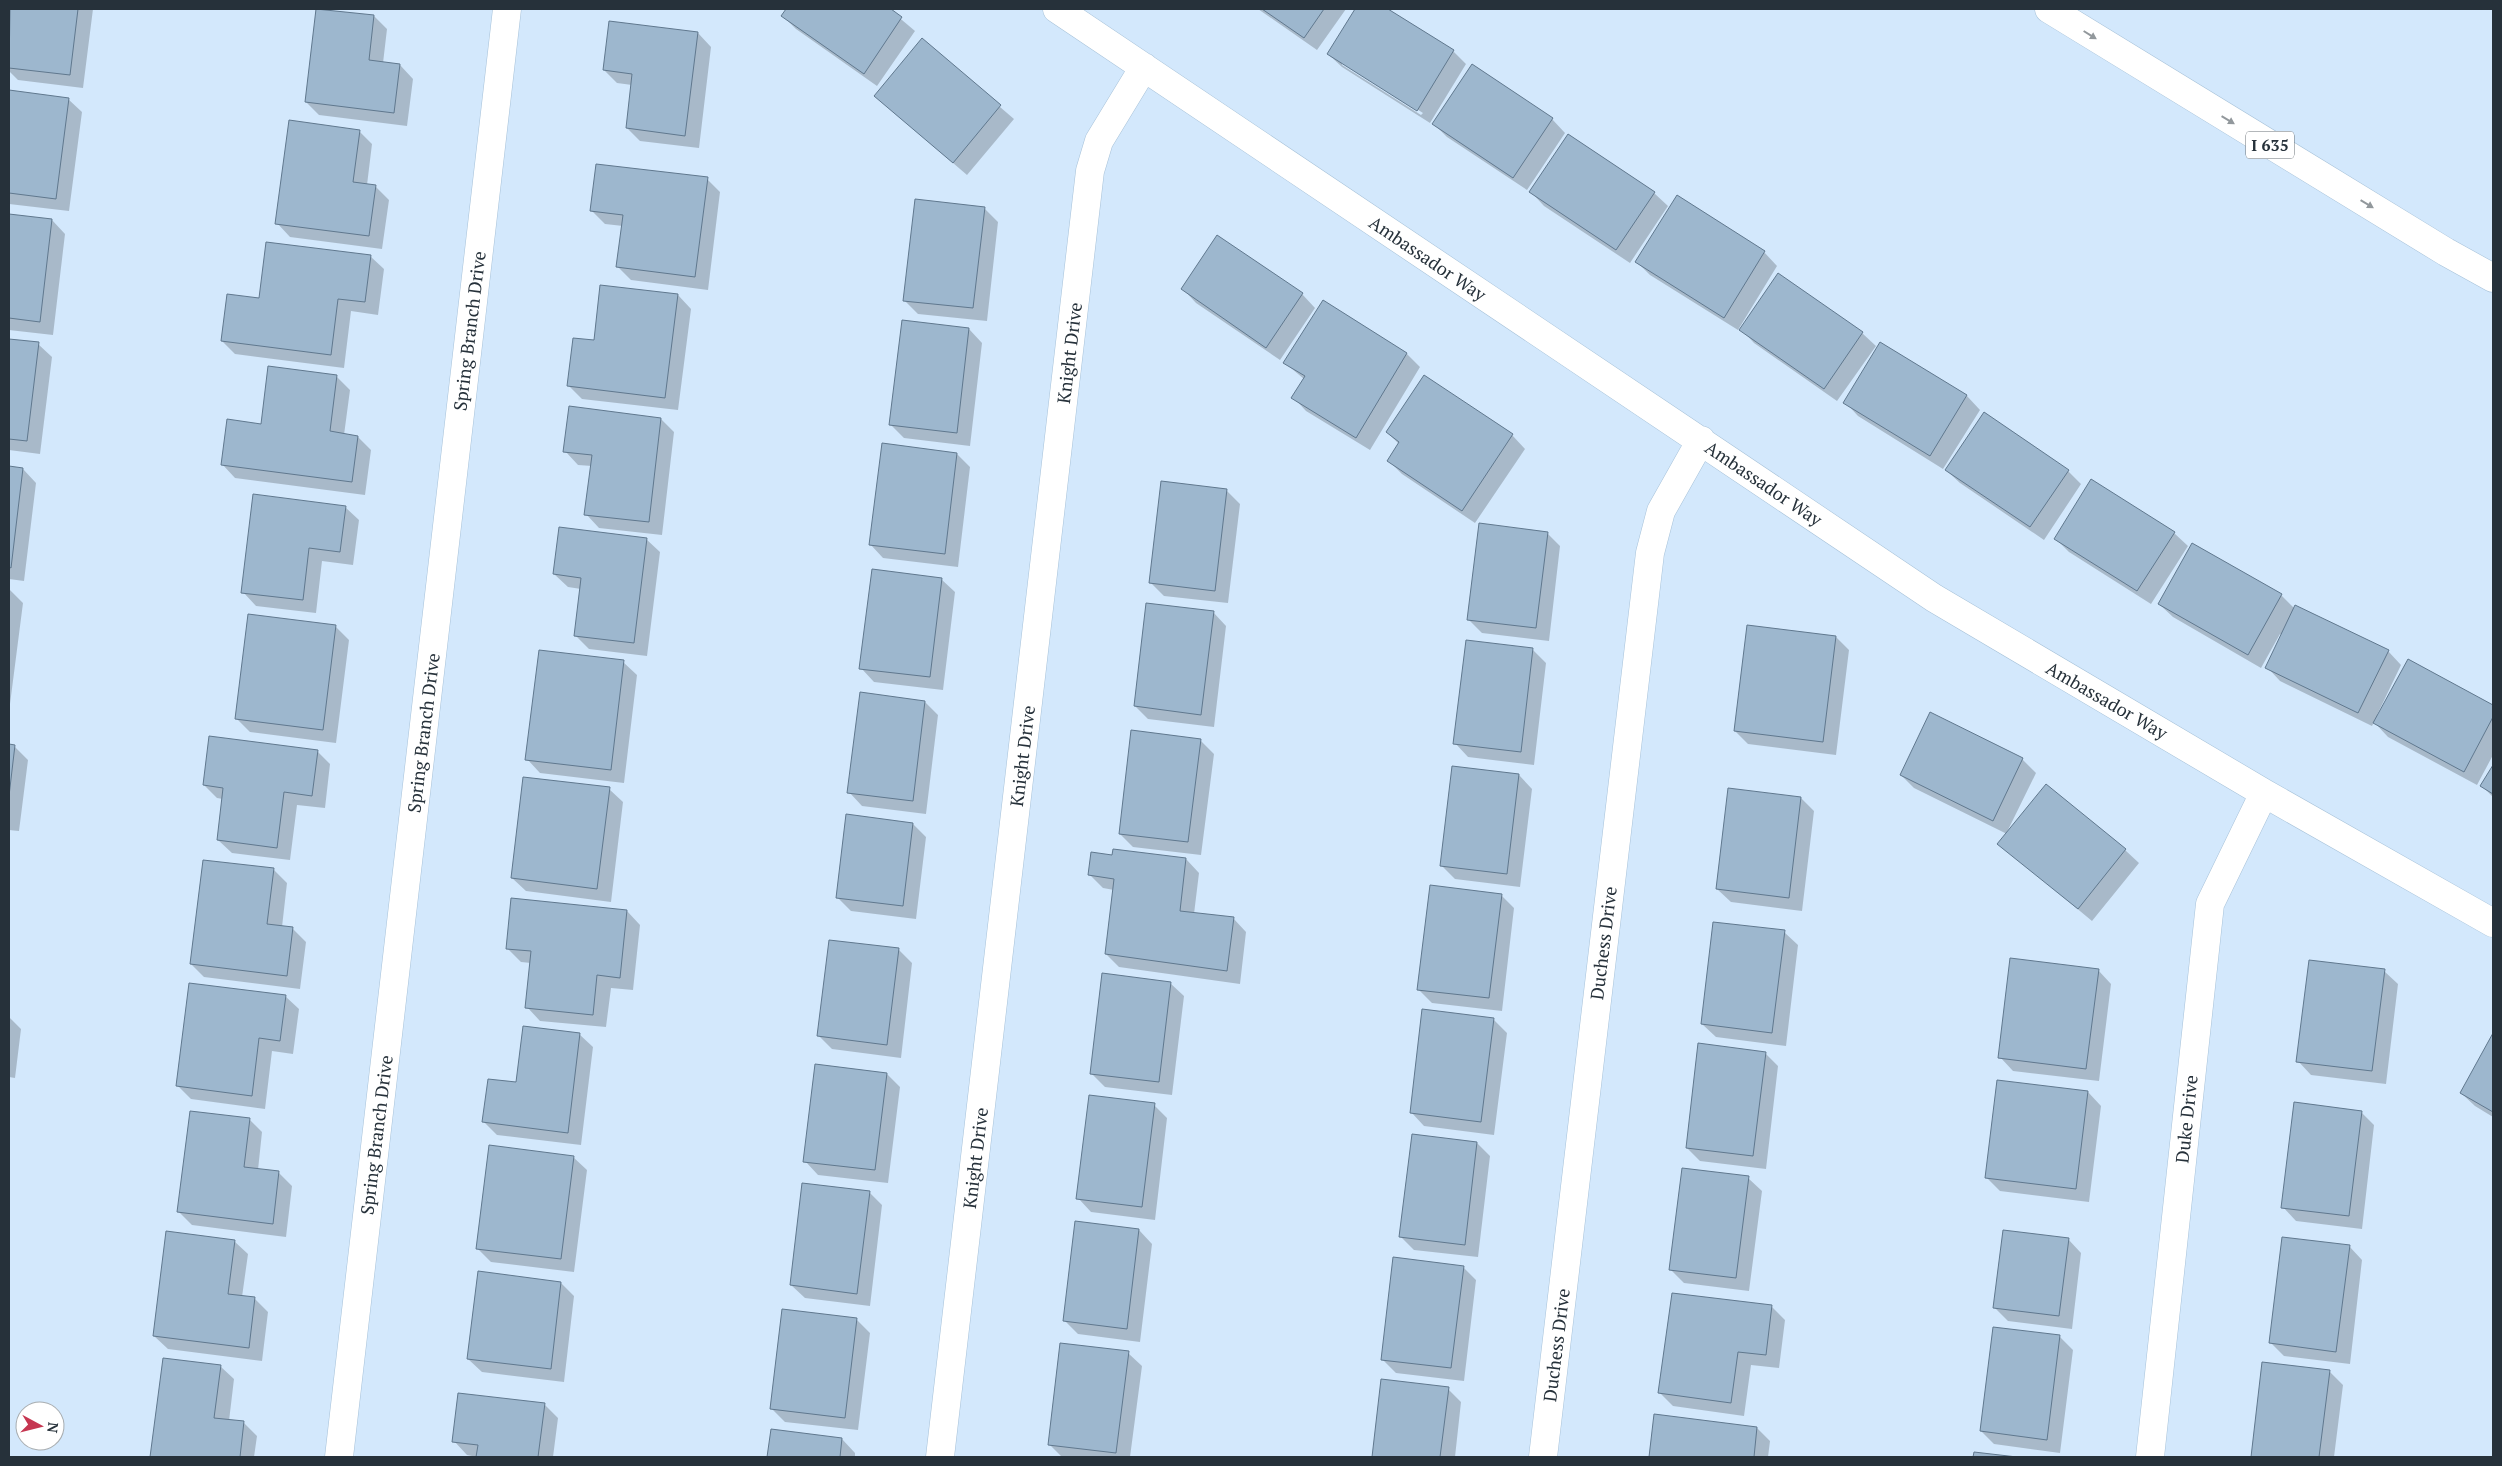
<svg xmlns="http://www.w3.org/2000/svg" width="2502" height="1466" font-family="'PT Serif',serif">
<rect width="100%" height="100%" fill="#d3e8fc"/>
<!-- shadow -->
<path fill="#0003" fill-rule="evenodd" d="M11 9H93L83 88 18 80 9 71Z
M317 9 374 16 387 29 383 63 400 65 413 79 407 126 319 115 306 102Z
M788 9H889L915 31 877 86 796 29 783 16Z
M1258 9H1346L1317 50Z
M1357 9H1385L1453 51 1466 64 1430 123 1342 67 1328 54ZM1342 62 1423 113 1421 115 1342 65Z
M698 33 711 47 699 148 640 141 627 128 632 85 617 83 604 70Z
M922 40 1014 119 967 175 875 96Z
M1472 66 1552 119 1565 133 1527 190 1447 137 1434 124Z
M9 92 68 99 82 112 69 211 9 204Z
M359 131 372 144 367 185 376 187 389 200 382 249 290 237 277 223Z
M1568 135 1654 193 1668 206 1630 263 1544 206 1531 192Z
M707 179 720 192 708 290 631 280 618 267 623 226 605 224 591 210Z
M984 208 998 222 987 321 918 314 904 300Z
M9 215 52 220 65 234 53 335 9 330Z
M1764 252 1777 266 1738 330 1650 275 1637 262Z
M370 256 384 269 378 315 351 311 344 368 235 354 222 341 260 299Z
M1183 289 1302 294 1315 308 1280 360 1196 303Z
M678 295 691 309 678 410 582 399 568 385 595 342Z
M1323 302 1407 354 1420 367 1370 450 1306 411 1293 397 1304 379 1285 363Z
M969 329 982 343 970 446 904 438 891 425Z
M1741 329 1862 333 1876 346 1837 401 1754 343Z
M9 340 38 344 52 357 40 454 9 450Z
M1880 344 1967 396 1980 410 1943 469 1858 416 1845 402Z
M336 376 350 390 344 435 358 437 371 450 365 495 235 478 222 464 262 426Z
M661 419 674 432 662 535 599 528 586 514 592 466 578 465 565 451Z
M1387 432 1512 435 1525 449 1475 523 1402 474 1388 460 1399 444Z
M957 454 970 467 958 567 883 558 870 544Z
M9 468 23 469 36 483 24 581 9 579Z
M1946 470 2068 471 2081 484 2044 540 1960 483Z
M1226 490 1240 504 1228 603 1164 596 1150 582Z
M345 507 359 520 353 565 322 561 316 613 256 606 243 592Z
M1547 533 1560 546 1549 641 1482 633 1468 619Z
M2174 533 2188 546 2151 604 2069 552 2055 538Z
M646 539 660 552 647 656 589 649 575 635 581 589 568 587 554 574Z
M941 579 955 592 943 690 874 682 861 668Z
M9 589 23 603 10 704H9Z
M2281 595 2295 609 2388 651 2401 665 2377 715 2379 716 2408 661 2493 706V755L2477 785 2388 737 2374 722 2372 726 2280 681 2267 667 2282 635 2280 634 2261 668 2173 617 2159 604Z
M1213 612 1226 626 1214 727 1148 719 1135 706Z
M335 626 349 640 336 743 250 732 236 718Z
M1836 637 1849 650 1836 755 1748 744 1735 731Z
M1533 650 1546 663 1534 765 1468 757 1455 743Z
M623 662 637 675 624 783 540 773 527 759Z
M925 702 938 715 926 814 862 806 849 792Z
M1200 740 1214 754 1201 855 1133 847 1120 834Z
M9 746H14L28 760 19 831 9 830Z
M317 751 330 764 325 808 297 805 290 860 232 853 218 840 223 799 217 798 204 785Z
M2022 759 2036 773 2007 832 2125 850 2139 863 2092 921 1999 844 2007 834 1914 788 1901 775Z
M2493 767V797L2482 786Z
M1519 775 1532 789 1520 887 1455 879 1441 865Z
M609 789 623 802 611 902 526 891 512 878Z
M1801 798 1814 811 1802 911 1731 902 1717 889Z
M913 824 926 837 916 919 851 911 837 897Z
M1186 859 1199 873 1194 914 1233 918 1246 932 1240 984 1119 967 1106 954 1114 890 1103 888 1089 874Z
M274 870 287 883 282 927 292 928 306 942 300 989 204 977 191 964Z
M1501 895 1514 908 1502 1011 1432 1003 1418 989Z
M512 899 627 911 640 925 633 990 611 988 606 1027 540 1021 527 1007 531 963 521 962 507 948Z
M1784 932 1798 945 1786 1046 1716 1037 1702 1024Z
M899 950 912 963 901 1058 832 1049 819 1036Z
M2098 970 2111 984 2099 1081 2013 1071 2000 1057Z
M2384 971 2398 984 2386 1084 2311 1075 2298 1061Z
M1170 983 1184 996 1172 1095 1105 1087 1091 1073Z
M285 996 299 1009 293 1054 272 1051 265 1109 191 1099 178 1086Z
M9 1017 21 1029 15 1078 9 1077Z
M1493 1019 1507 1033 1494 1135 1424 1126 1411 1112Z
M579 1034 593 1047 581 1145 497 1135 484 1122 517 1083Z
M2493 1036V1117L2475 1106 2461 1093Z
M1765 1053 1778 1066 1766 1169 1700 1161 1687 1148Z
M887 1074 900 1087 888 1183 818 1175 805 1161Z
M2088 1092 2101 1106 2089 1202 2000 1191 1986 1177Z
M1154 1105 1167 1118 1155 1220 1091 1212 1078 1198Z
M2361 1112 2374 1125 2362 1229 2296 1221 2283 1207Z
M249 1119 262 1132 258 1170 279 1173 292 1186 286 1237 192 1225 179 1212Z
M1477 1143 1490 1156 1478 1257 1414 1250 1400 1236Z
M573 1157 587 1170 574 1272 491 1262 477 1248Z
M1748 1178 1762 1191 1749 1291 1684 1283 1670 1269Z
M869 1192 882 1205 870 1306 805 1298 791 1285Z
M1139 1230 1152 1244 1140 1342 1078 1334 1064 1320Z
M2068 1239 2081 1253 2072 1329 2008 1321 1995 1308Z
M234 1241 248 1254 242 1297 254 1298 268 1312 262 1361 168 1349 154 1336Z
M2349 1246 2362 1260 2350 1364 2284 1356 2271 1343Z
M1463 1267 1476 1280 1464 1381 1396 1373 1382 1359Z
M561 1283 574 1296 564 1382 482 1372 468 1359Z
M1772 1307 1785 1320 1779 1368 1751 1365 1744 1416 1673 1406 1660 1393Z
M856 1319 870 1333 858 1430 785 1422 771 1408Z
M2059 1336 2073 1350 2060 1453 1994 1444 1981 1431Z
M1128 1353 1142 1366 1130 1457H1062L1049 1444Z
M164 1359 220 1366 234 1379 229 1421 244 1423 257 1436 254 1457H152Z
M2264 1363 2329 1371 2343 1385 2334 1457H2252Z
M1382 1381 1448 1389 1461 1402 1455 1457H1373Z
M544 1404 558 1418 553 1457H477L467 1455 454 1441Z
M1656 1415 1757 1428 1770 1441 1768 1457H1650Z
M772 1430 842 1439 855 1453V1457H768Z"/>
<!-- building -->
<path fill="#9db7ce" stroke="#60788e" d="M10 9H78L70 75 9 68Z
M316 9 374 15 369 60 400 64 394 113 305 102Z
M786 9H891L902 17 864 74 781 16Z
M1262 9H1324L1304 38Z
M1355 9H1388L1454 50 1417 111 1327 54Z
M609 21 698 32 685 136 626 128 632 74 603 70Z
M922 38 1001 105 953 163 874 96Z
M1472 64 1553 118 1513 178 1432 124Z
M9 90 69 98 56 199 9 193Z
M289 120 360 130 353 182 376 185 369 236 275 224Z
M1568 134 1655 192 1616 250 1529 192Z
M596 164 708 177 695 277 616 267 623 215 590 211Z
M1677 195 1765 251 1724 318 1635 262Z
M915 199 985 207 973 308 903 301Z
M9 214 52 219 40 322 9 318Z
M1217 235 1303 293 1266 348 1181 289Z
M266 242 371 255 365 302 338 299 331 355 221 341 227 294 259 298Z
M1778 273 1863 332 1824 389 1739 330Z
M600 285 678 294 665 398 567 386 573 338 594 340Z
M1323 300 1407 353 1356 438 1291 398 1305 376 1283 363Z
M902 320 969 328 957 433 889 425Z
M9 339 39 342 27 441 9 439Z
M1880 342 1967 395 1930 456 1843 403Z
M268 366 337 375 330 431 358 436 352 482 221 465 227 419 261 424Z
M1424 375 1513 434 1462 511 1387 461 1399 442 1386 432Z
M569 406 661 418 649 522 584 515 592 455 563 452Z
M1984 412 2069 470 2030 527 1945 470Z
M882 443 957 453 945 554 869 545Z
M9 466 23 468 11 568 9 567Z
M2091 479 2175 532 2137 591 2054 539Z
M1161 481 1227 489 1215 591 1149 583Z
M253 494 346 506 340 552 309 548 303 600 241 593Z
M1479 523 1548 532 1536 628 1467 620Z
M559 527 647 538 634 643 574 636 581 578 553 574Z
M2192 543 2282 594 2248 655 2158 604Z
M872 569 942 578 930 677 859 669Z
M1146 603 1214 611 1201 715 1134 706Z
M2295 605 2389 650 2358 713 2265 668Z
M248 614 336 625 323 730 235 719Z
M1747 625 1836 636 1823 742 1734 731Z
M1466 640 1533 648 1521 752 1453 744Z
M539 650 624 660 611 770 525 760Z
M2408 659 2493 705V717L2464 772 2373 723Z
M860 692 925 701 913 801 847 793Z
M1930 712 2023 758 1993 821 1900 775Z
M1131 730 1201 739 1188 842 1119 834Z
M209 736 318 750 312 796 284 792 277 848 217 840 223 788 203 785Z
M9 744 15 745 9 796Z
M2493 765V794L2480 786Z
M1452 766 1519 774 1507 874 1440 866Z
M523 777 610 787 597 889 511 878Z
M2046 784 2126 849 2078 909 1997 844Z
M1728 788 1801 797 1789 898 1716 889Z
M846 814 913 823 903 906 836 898Z
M1113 849 1186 858 1180 911 1234 917 1227 971 1105 954 1114 879 1088 875 1091 852 1112 855Z
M203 860 274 868 267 924 293 927 287 976 190 964Z
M1430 885 1502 894 1489 998 1417 990Z
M511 898 627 910 620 978 597 975 593 1015 525 1008 531 951 506 949Z
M1713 922 1785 930 1772 1033 1701 1024Z
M829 940 899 948 887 1045 817 1036Z
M2010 958 2099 969 2086 1069 1998 1058Z
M2309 960 2385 969 2372 1071 2296 1062Z
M1102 973 1171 982 1159 1082 1090 1074Z
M189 983 286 995 280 1041 259 1038 252 1096 176 1086Z
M1422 1009 1494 1018 1481 1122 1410 1113Z
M523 1026 580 1033 568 1133 482 1122 488 1079 516 1082Z
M2493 1033V1112L2460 1093Z
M1698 1043 1766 1052 1753 1156 1686 1148Z
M815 1064 887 1073 875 1170 803 1162Z
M1997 1080 2088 1091 2076 1189 1985 1178Z
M1089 1095 1155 1103 1142 1207 1076 1199Z
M2294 1102 2362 1111 2349 1216 2281 1208Z
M190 1111 250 1118 244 1167 279 1171 273 1224 177 1212Z
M1412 1134 1477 1142 1465 1245 1399 1237Z
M489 1145 574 1156 561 1259 476 1249Z
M1682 1168 1749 1176 1736 1278 1669 1270Z
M802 1183 870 1191 857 1294 790 1285Z
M1075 1221 1139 1229 1127 1329 1063 1321Z
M2003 1230 2069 1238 2059 1316 1993 1308Z
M166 1231 235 1240 228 1294 255 1297 249 1348 153 1336Z
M2282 1237 2350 1245 2336 1352 2269 1343Z
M1393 1257 1464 1266 1451 1368 1381 1360Z
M478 1271 561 1282 551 1369 467 1359Z
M1672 1293 1772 1305 1766 1355 1738 1352 1731 1403 1658 1393Z
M782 1309 857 1318 845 1418 770 1409Z
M1993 1327 2060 1335 2047 1440 1980 1431Z
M1060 1343 1129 1351 1116 1453 1048 1445Z
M163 1358 221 1365 214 1418 244 1421 240 1457H150Z
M2262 1362 2330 1370 2319 1457H2251Z
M1381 1379 1449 1387 1440 1457H1372Z
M458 1393 545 1403 538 1457H476L478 1445 452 1442Z
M1654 1414 1757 1427 1754 1457H1649Z
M771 1429 842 1438 840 1457H767Z
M1974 1452 2017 1457H1973Z"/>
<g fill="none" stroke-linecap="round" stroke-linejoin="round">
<defs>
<path id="minor" d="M1057 9 1934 598 2264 793 2493 923
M339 1457 507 9
M940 1457 1090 171 1099 141 1144 67
M1543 1457 1650 553 1661 511 1701 440
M2150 1457 2210 904 2264 793"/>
<path id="highway" d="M2049 9 2446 252 2493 278"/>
</defs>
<!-- minor casing -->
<use href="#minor" stroke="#a7c2d9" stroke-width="29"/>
<!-- highway casing -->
<use href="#highway" stroke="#a7c2d9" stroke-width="29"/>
<!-- minor -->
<use href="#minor" stroke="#fff" stroke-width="28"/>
<!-- highway -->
<use href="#highway" stroke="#fff" stroke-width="28"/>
</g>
<!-- one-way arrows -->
<defs><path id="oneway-solid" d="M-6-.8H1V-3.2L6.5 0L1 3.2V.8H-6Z" transform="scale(1.25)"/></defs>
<g fill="#92989c">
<use href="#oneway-solid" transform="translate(2090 35) rotate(32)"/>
<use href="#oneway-solid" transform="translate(2228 120) rotate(31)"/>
<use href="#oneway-solid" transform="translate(2367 204) rotate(31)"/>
</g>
<g text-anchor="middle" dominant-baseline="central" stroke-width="5" stroke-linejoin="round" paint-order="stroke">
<!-- shield labels -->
<rect fill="#fff" stroke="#676f75" stroke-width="1" x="2246" y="131.5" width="48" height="27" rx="4"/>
<g font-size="16" font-weight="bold" fill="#26313a">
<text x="2270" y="145">I 635</text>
</g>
<!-- street labels -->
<g font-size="18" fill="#26313a" stroke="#fff">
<text transform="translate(1428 258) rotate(34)">Ambassador Way</text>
<text transform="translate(469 331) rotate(-83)">Spring Branch Drive</text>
<text transform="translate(1069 353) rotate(-83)">Knight Drive</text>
<text transform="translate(1764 483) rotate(34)">Ambassador Way</text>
<text transform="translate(2107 700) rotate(30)">Ambassador Way</text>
<text transform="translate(423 733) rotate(-83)">Spring Branch Drive</text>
<text transform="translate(1022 756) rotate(-83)">Knight Drive</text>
<text transform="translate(1603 943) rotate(-83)">Duchess Drive</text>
<text transform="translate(2186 1119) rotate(-84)">Duke Drive</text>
<text transform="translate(376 1135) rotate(-83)">Spring Branch Drive</text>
<text transform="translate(975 1158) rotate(-83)">Knight Drive</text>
<text transform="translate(1556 1345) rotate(-83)">Duchess Drive</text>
</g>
</g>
<!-- border -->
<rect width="2502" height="1466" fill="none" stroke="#26313a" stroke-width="20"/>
<!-- north arrow -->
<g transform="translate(40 1426) rotate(97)"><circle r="24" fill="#ffffff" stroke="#a8adb0"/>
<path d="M0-4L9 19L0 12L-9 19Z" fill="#c63651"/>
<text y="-8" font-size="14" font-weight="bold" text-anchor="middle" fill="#26313a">N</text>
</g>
</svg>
